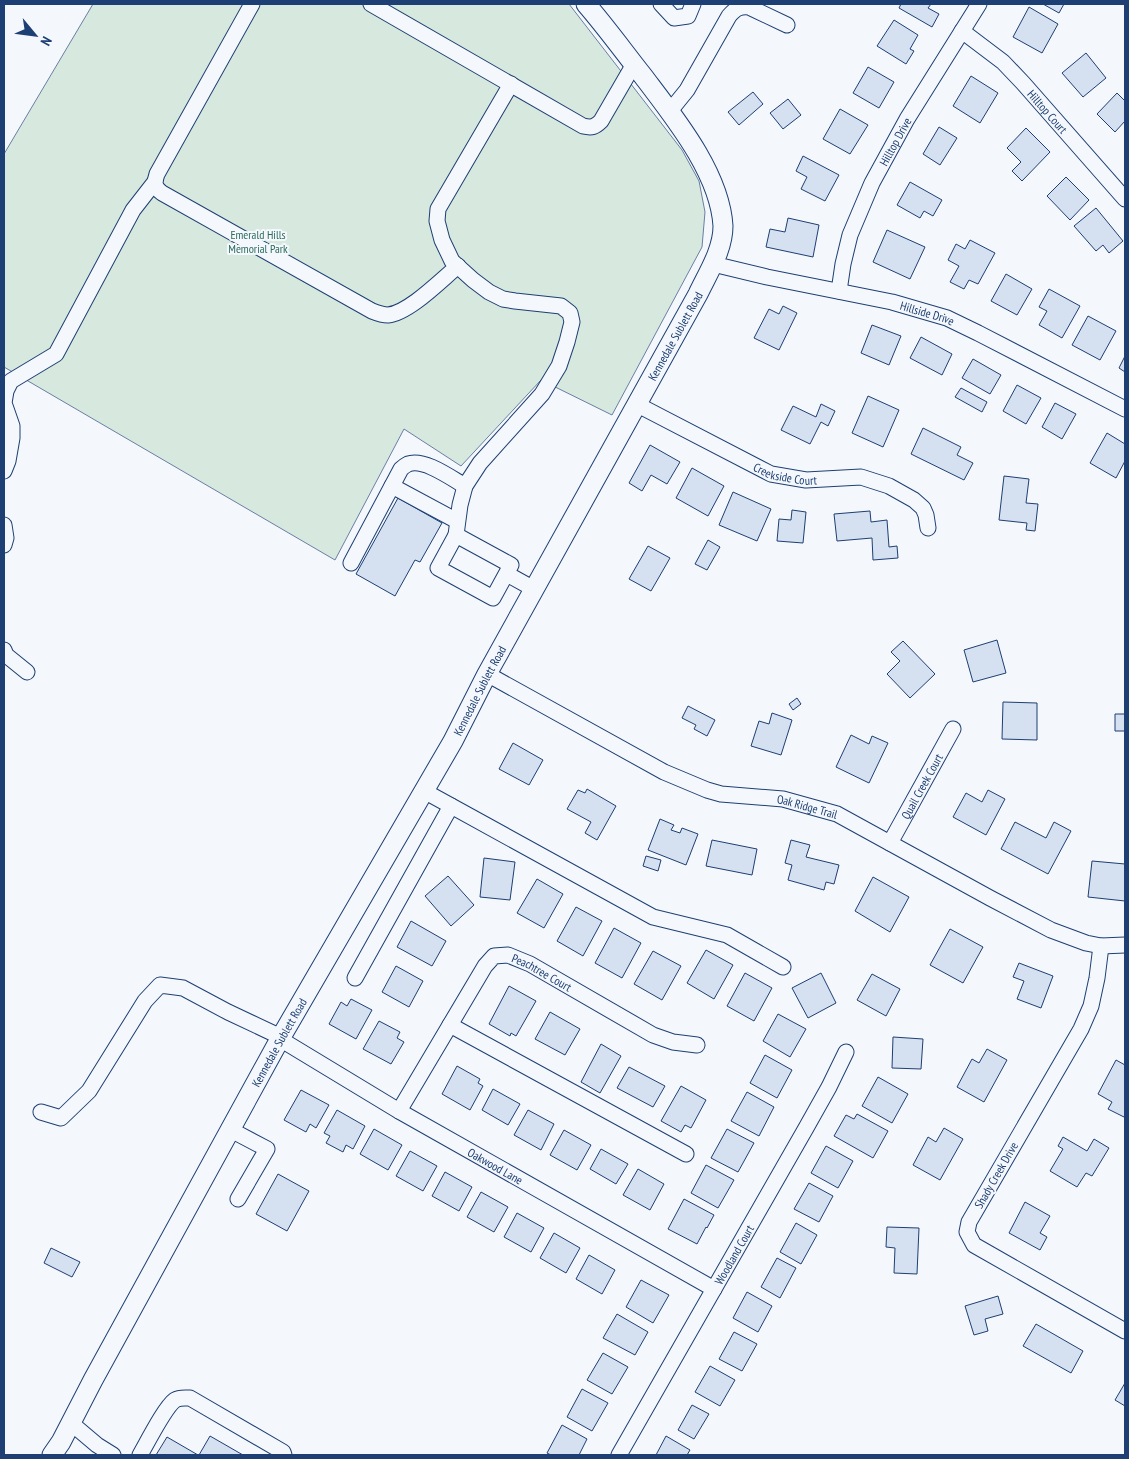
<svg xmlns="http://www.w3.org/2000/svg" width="1129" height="1459" font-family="'PT Sans Narrow',sans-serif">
<rect width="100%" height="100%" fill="#f4f7fb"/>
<!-- green -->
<path fill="#d7e8df" stroke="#687fa3" d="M93 4H569L682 150 699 181 705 212 702 247 612 415 541 380 461 466 404 429 335 560 4 367V154Z"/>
<!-- building -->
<path fill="#d5e0f0" stroke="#1d3f73" d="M901 4H931L928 8 939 14 932 27 899 8Z
M1043 4H1064L1059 13Z
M1029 7 1058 24 1042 53 1013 37Z
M894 20 918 35 910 49 914 51 906 64 877 46Z
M1086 53 1106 78 1083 97 1062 73Z
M868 67 894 82 879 108 853 93Z
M971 76 998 93 980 123 953 106Z
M753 92 763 104 739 125 728 112Z
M1117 93 1125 101V121L1115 132 1097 114Z
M788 99 801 115 783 129 770 113Z
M840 109 868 125 850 154 823 139Z
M939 127 957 138 940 165 923 154Z
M1026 128 1050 152 1022 181 1012 171 1021 162 1007 148Z
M803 156 839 175 825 201 801 189 807 177 796 171Z
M1066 177 1089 200 1070 220 1047 196Z
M910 182 942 200 933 216 924 211 920 218 897 205Z
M1096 208 1123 241 1109 253 1103 245 1096 251 1074 226Z
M788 218 819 225 813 257 766 247 770 229 785 232Z
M887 230 925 247 910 279 873 262Z
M970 240 995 253 978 284 969 280 964 289 950 282 959 266 948 260 956 244 965 249Z
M1006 274 1032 289 1017 315 991 301Z
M1049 289 1080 306 1062 338 1039 325 1047 311 1039 307Z
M783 306 797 313 779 350 754 338 769 309 779 314Z
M1088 316 1116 331 1100 360 1072 345Z
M872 325 901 336 889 365 861 353Z
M921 337 952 354 942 375 910 358Z
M1125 356V372L1119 368Z
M973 359 1001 375 990 394 962 378Z
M1017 385 1041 398 1026 424 1003 411Z
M961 388 987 402 982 412 955 397Z
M868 396 899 410 883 447 852 433Z
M1055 403 1076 414 1062 439 1042 427Z
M821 404 835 411 828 426 821 422 810 444 781 430 793 406 816 417Z
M923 428 961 447 957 455 973 463 964 480 911 454Z
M1107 433 1125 444V461L1116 478 1090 463Z
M650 445 680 462 667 484 651 475 642 491 629 483Z
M692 468 724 486 708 516 676 498Z
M1004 476 1029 479 1026 503 1038 504 1035 531 1026 530 1027 523 999 520Z
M733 492 771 509 757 541 719 525Z
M398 498 442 523 420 562 415 560 395 596 356 574Z
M792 510 806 512 803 543 777 541 779 519 791 520Z
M870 511 871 522 887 520 889 547 897 546 898 558 873 560 872 538 837 541 834 514Z
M708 540 720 547 707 570 695 564Z
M648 546 670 558 651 591 629 579Z
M997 640 1006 673 973 682 964 650Z
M903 641 935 674 910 698 887 674 900 661 891 652Z
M797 698 801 704 793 710 789 704Z
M1003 702 1037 703V740L1002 739Z
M688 706 715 720 707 736 694 729 696 725 682 718Z
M772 713 792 720 781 755 751 746 759 721 769 724Z
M1115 714H1125V731H1115Z
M851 735 869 744 872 736 888 743 869 783 836 767Z
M513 743 543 760 529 785 499 769Z
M587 789 616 806 597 840 585 833 591 822 567 809 578 790 585 793Z
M988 790 1005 799 986 835 953 817 966 793 982 802Z
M660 819 674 825 671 830 680 833 682 828 698 834 686 865 648 850Z
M1015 822 1046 838 1054 822 1071 831 1048 874 1001 849Z
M712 840 757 849 752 875 706 866Z
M791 840 810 845 806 857 839 865 834 884 826 882 824 890 788 880 792 865 785 863Z
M646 856 661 860 658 871 643 866Z
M484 858 515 862 510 900 480 897Z
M1092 861 1125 864V901L1088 897Z
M448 876 474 905 451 926 425 896Z
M873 877 909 897 890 932 855 911Z
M537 879 563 894 544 928 517 913Z
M576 907 602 921 583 956 557 941Z
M411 921 446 941 432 966 397 947Z
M614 928 641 943 622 978 595 963Z
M950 929 983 947 963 983 930 965Z
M706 950 733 965 714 999 687 983Z
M653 951 681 966 662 1000 634 984Z
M1019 963 1053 976 1041 1008 1017 999 1024 981 1013 977Z
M396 966 423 981 409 1007 382 992Z
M745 973 772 988 754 1021 727 1006Z
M821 973 836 1003 808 1018 792 988Z
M872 974 900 989 886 1016 857 1000Z
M509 986 536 1001 516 1036 511 1033 510 1036 489 1024Z
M351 999 372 1010 356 1039 329 1024 341 1002 347 1006Z
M550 1012 580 1029 565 1055 535 1039Z
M778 1014 806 1029 790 1057 763 1041Z
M379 1021 400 1032 397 1038 404 1042 391 1064 363 1049Z
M893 1037 923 1039 921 1069 892 1068Z
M601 1044 621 1056 600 1093 581 1082Z
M987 1049 1007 1060 984 1102 957 1087 972 1059 979 1063Z
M765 1055 792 1070 777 1098 750 1083Z
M1116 1060 1125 1065V1115L1124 1117 1108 1109 1112 1102 1098 1094Z
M457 1066 480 1079 478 1083 483 1086 470 1110 442 1094Z
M629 1067 665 1086 653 1107 617 1088Z
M878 1077 908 1094 892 1123 862 1106Z
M681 1086 706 1100 691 1128 685 1125 681 1132 661 1121Z
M493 1089 520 1104 508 1125 482 1110Z
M301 1090 329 1105 316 1128 310 1124 306 1132 284 1120Z
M747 1092 774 1107 759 1136 731 1121Z
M337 1110 365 1126 353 1149 346 1145 343 1152 326 1143 330 1136 324 1133Z
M528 1110 554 1124 541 1150 514 1135Z
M857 1114 888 1131 873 1158 834 1136 846 1115 854 1119Z
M944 1128 963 1139 940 1180 913 1165 928 1137 936 1142Z
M374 1129 402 1145 388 1170 360 1154Z
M727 1129 754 1143 738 1172 711 1158Z
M564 1130 591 1145 577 1170 550 1155Z
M1063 1137 1087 1151 1094 1139 1109 1148 1092 1176 1086 1173 1077 1187 1050 1171 1063 1149 1058 1146Z
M826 1146 853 1161 838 1188 811 1173Z
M601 1149 628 1164 616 1184 590 1169Z
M410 1151 437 1166 423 1191 396 1176Z
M706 1165 734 1180 718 1208 691 1193Z
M638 1169 664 1184 650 1210 623 1195Z
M445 1172 472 1187 459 1211 432 1196Z
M278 1174 309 1191 287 1231 256 1214Z
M809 1183 833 1196 819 1222 794 1209Z
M481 1192 508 1207 494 1232 467 1217Z
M684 1199 714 1215 707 1228 706 1227 697 1244 668 1229Z
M1025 1202 1050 1216 1040 1233 1047 1237 1040 1250 1009 1233Z
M517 1213 544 1228 531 1252 504 1237Z
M796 1223 817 1235 801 1264 780 1252Z
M887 1227 919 1228 917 1274 894 1273 895 1248 886 1247Z
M554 1233 580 1248 566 1273 540 1258Z
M51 1248 80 1262 72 1277 44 1263Z
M589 1255 615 1270 602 1294 576 1279Z
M777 1258 796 1268 780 1298 761 1287Z
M641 1280 669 1295 653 1323 626 1307Z
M747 1292 772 1306 758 1332 733 1318Z
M998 1296 1003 1314 985 1319 988 1331 974 1335 965 1306Z
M617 1314 648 1332 635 1355 603 1338Z
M1036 1324 1083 1351 1071 1373 1023 1346Z
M734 1332 757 1344 742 1371 719 1359Z
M603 1353 628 1367 612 1394 587 1380Z
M710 1366 735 1380 720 1406 695 1392Z
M1125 1383V1406L1115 1400Z
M582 1389 608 1403 592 1431 567 1417Z
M692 1405 709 1414 694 1439 678 1430Z
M562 1425 587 1439 579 1455H551L547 1453Z
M210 1436 243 1455H199Z
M666 1436 690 1450 687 1455H656Z
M167 1437 198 1455H156Z"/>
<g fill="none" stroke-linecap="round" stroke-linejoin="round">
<defs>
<g id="minor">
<path d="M252 4 157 174C154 183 154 187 162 193L372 311C377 313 383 315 388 315 409 313 441 280 458 266"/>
<path d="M371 4 583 126C592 128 595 127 601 121L634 64"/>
<path d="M661 4 674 18 688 16 693 4"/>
<path id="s1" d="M962 31 1003 62 1023 83 1125 199"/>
<path d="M670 111 687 90 729 16C735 9 739 6 749 7L787 25"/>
<path id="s2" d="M713 264 767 277 892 302 947 318 978 333 1125 409"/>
<path id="s3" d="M839 291 843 264 850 235 872 183 907 119 979 4"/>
<path id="s4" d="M636 404 771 474 806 480 861 477 889 486 914 500 923 508 926 515 928 528"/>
<path d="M4 471 8 461 12 438V426L4 403 6 391 11 381 56 354 133 210 154 183"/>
<path d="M392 486 457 521"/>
<path d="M4 525 6 538 4 545"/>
<path d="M456 535 460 505 465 486 480 463 542 394 559 366 567 342 572 322 570 313 561 306 515 301 503 299 489 292 473 280 452 261 442 240 437 221 438 209 511 84"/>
<path d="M456 535 511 565 493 598 438 568Z"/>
<path d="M351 563 401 469C403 467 406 465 408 464 424 458 451 478 465 486"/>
<path d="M507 574 534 589"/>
<path d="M4 650 6 655 27 672"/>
<path id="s5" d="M487 674 664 772 707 790 721 794 783 799 837 814 990 898 1051 930 1086 943 1101 946 1125 945"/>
<path d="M424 791 653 917 727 935 783 967"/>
<path id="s6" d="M890 843 953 729"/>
<path d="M1101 946 1097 978 1091 1006 1081 1029 969 1222 967 1232 974 1245 1125 1331"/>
<path d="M355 978 451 806"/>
<path d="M450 1025 686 1154"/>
<path id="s7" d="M280 1039 399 1111 714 1289"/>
<path id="s8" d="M399 1111 485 966 494 956 508 955 530 964 653 1035 673 1042 697 1045"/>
<path d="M41 1112 61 1118 89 1091 145 1001 160 985 183 988 228 1012 281 1037"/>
<path d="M231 1130 267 1149 238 1199"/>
<path d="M71 1423 97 1445 113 1455"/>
<path d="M140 1455C147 1443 165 1407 175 1400 180 1397 185 1398 190 1398L283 1452 284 1455"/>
<path id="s9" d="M619 1455 806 1128 829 1087 846 1052"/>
</g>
<g id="major">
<path id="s10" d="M52 1455 61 1442 93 1380 281 1037 453 741 487 674 698 294C708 273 723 250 723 226 720 173 674 117 643 76 624 52 606 27 586 4"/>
</g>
</defs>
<!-- minor casing -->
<use href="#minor" stroke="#1d3f73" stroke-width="17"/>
<!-- major casing -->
<use href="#major" stroke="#1d3f73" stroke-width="21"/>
<!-- minor -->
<use href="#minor" stroke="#f4f7fb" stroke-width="15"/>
<!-- major -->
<use href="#major" stroke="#f4f7fb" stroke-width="19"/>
</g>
<g text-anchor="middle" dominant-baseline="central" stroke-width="4" stroke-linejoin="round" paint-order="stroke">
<!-- street labels -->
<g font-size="12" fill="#1d3f73" stroke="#f4f7fb">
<text stroke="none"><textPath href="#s1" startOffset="118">Hilltop Court</textPath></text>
<text stroke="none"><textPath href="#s3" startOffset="161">Hilltop Drive</textPath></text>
<text stroke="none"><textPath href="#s2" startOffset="220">Hillside Drive</textPath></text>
<text stroke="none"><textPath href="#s10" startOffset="1281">Kennedale Sublett Road</textPath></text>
<text stroke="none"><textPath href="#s4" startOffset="166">Creekside Court</textPath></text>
<text stroke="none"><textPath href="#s10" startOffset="876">Kennedale Sublett Road</textPath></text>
<text stroke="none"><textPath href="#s6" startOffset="65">Quail Creek Court</textPath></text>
<text stroke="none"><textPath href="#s5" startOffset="351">Oak Ridge Trail</textPath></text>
<text stroke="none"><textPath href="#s8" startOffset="234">Peachtree Court</textPath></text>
<text stroke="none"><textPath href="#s10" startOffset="471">Kennedale Sublett Road</textPath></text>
<text stroke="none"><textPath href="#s7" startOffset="250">Oakwood Lane</textPath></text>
<text transform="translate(996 1175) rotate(-60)">Shady Creek Drive</text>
<text stroke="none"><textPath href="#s9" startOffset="231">Woodland Court</textPath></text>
</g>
<!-- park labels -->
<g font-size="12" fill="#2c6c60" stroke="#f4f7fb">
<text x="258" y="234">Emerald Hills<tspan x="258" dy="14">Memorial Park</tspan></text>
</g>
</g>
<!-- border -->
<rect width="1129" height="1459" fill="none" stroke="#1d3f73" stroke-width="10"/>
<!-- north arrow -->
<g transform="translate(35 35) rotate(119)" stroke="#f4f7fb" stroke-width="4" paint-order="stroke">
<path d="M0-4L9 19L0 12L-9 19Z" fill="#1d3f73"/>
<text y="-8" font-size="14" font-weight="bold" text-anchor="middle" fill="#1d3f73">N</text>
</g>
</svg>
